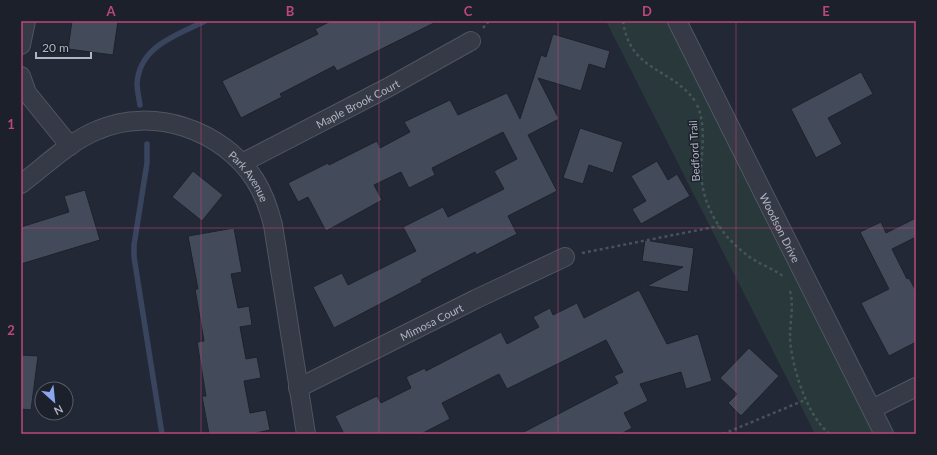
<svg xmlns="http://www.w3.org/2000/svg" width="937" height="455" font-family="Lato,sans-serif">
<rect width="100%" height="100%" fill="#222835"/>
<!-- green -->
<path fill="#28383b" d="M606 21H667L875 434H815Z"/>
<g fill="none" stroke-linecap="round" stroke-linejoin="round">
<!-- stream -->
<path stroke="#39445e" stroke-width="5.5" d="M140 105C139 98 137 90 137 84 139 46 177 35 205 21
M147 144V163L134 245V257L162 434"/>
</g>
<!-- building -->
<path fill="#434b5a" stroke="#1d222d" d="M72 21H118L113 55 68 49Z
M331 21H438L337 71 334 66 280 94 282 97 241 118 222 81 318 34 315 29Z
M553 34 610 51 605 69 589 64 581 91 538 78 559 119 528 135 557 191 508 216 517 234 476 255 475 252 421 280 422 282 334 328 313 287 342 273 348 285 416 251 403 227 443 207 448 217 504 189 494 171 517 159 503 132 432 168 435 175 409 188 401 172 374 185 382 200 326 231 308 197 298 202 288 183 328 163 329 165 377 141 380 148 410 132 404 122 450 100 458 115 507 93 520 119 541 55 546 57Z
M861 72 873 94 828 118 842 144 816 158 791 109Z
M580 128 623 142 613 173 589 165 583 184 563 178Z
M657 161 668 180 677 174 690 196 641 224 632 209 646 201 631 176Z
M193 171 223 195 202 221 172 197Z
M85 190 100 240 21 264V227L69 212 64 196Z
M916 218V237L892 249 907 279 909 278 916 291V342L889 356 861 303 889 289 860 232 881 222 886 233Z
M234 228 242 272 231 274 238 308 249 306 252 325 240 327 246 359 257 357 261 378 244 381 250 413 266 410 270 430 251 434H209L202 396H206L197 342 204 341 195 289H198L188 236Z
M645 240 694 248 688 292 647 286 683 267 642 261Z
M639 290 667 344 698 334 712 381 686 389 681 372 640 384 648 401 624 413 632 428 621 434H520L618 383 614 376 623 372 606 340 507 389 499 374 442 403 450 419 421 434H344L335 416 377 396 381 403 411 388 406 377 425 368 426 371 501 332 507 344 539 327 533 317 550 308 553 315 577 303 584 318Z
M749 348 779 376 741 416 728 403 737 394 720 378Z
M21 355 38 356 31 410 21 409Z"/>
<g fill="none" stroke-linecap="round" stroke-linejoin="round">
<defs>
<g id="street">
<path id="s1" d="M677 21 884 434"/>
<path d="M21 45 26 21"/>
<path d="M21 76 27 93 70 146"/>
<path id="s2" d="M242 163 387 88 471 41"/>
<path id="s3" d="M21 184C45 166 70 141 98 130 153 106 223 130 255 180 264 194 269 209 273 225L306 434"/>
<path id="s4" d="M298 388 476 299 565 257"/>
<path d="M872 409 916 387"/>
</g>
</defs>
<!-- street casing -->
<use href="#street" stroke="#505561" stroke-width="20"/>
<!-- path -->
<path stroke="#455458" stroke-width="2.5" stroke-dasharray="3 3" stroke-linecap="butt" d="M623 21C630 72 671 67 695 101
M483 28 489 21
M697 105C706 124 702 149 701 169 701 204 720 235 747 255 758 264 773 268 784 277
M582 253 719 226
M790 291C794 305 790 322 790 337 791 365 807 417 830 434
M723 434 805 400"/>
<!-- street -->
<use href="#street" stroke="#353a46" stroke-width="18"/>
</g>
<!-- grid -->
<path fill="none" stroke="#bd477a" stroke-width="1" stroke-opacity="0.55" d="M201 21V434M379 21V434M558 21V434M736 21V434M21 228H916"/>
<g text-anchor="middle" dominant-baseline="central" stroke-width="3" stroke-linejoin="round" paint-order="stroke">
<!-- street labels -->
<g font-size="11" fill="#b0b5c3" stroke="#1b202b">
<text stroke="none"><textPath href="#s2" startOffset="130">Maple Brook Court</textPath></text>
<text transform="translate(694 151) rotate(-93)">Bedford Trail</text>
<text stroke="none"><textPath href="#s3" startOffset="266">Park Avenue</textPath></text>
<text stroke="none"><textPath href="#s1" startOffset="231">Woodson Drive</textPath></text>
<text stroke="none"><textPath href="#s4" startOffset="149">Mimosa Court</textPath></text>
</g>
</g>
<!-- border -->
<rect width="937" height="455" fill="none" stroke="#1b202b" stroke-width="44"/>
<!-- north arrow -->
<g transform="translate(54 401) rotate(153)"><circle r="19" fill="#1b202b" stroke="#575c68"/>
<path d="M0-3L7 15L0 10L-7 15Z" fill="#8aa6ee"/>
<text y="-6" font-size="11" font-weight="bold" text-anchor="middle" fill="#b0b5c3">N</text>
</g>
<!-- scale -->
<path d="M36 52v6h55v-6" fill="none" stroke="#b0b5c3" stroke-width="2"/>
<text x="42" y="52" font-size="12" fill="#b0b5c3" stroke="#1b202b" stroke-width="3" paint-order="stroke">20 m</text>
<rect x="22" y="22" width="893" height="411" fill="none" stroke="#bd477a" stroke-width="1.5"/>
<g font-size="13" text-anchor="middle" font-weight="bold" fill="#bd477a">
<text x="111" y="16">A</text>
<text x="290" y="16">B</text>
<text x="468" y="16">C</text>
<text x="647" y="16">D</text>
<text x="826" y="16">E</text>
<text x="11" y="129">1</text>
<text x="11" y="335">2</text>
</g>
</svg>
